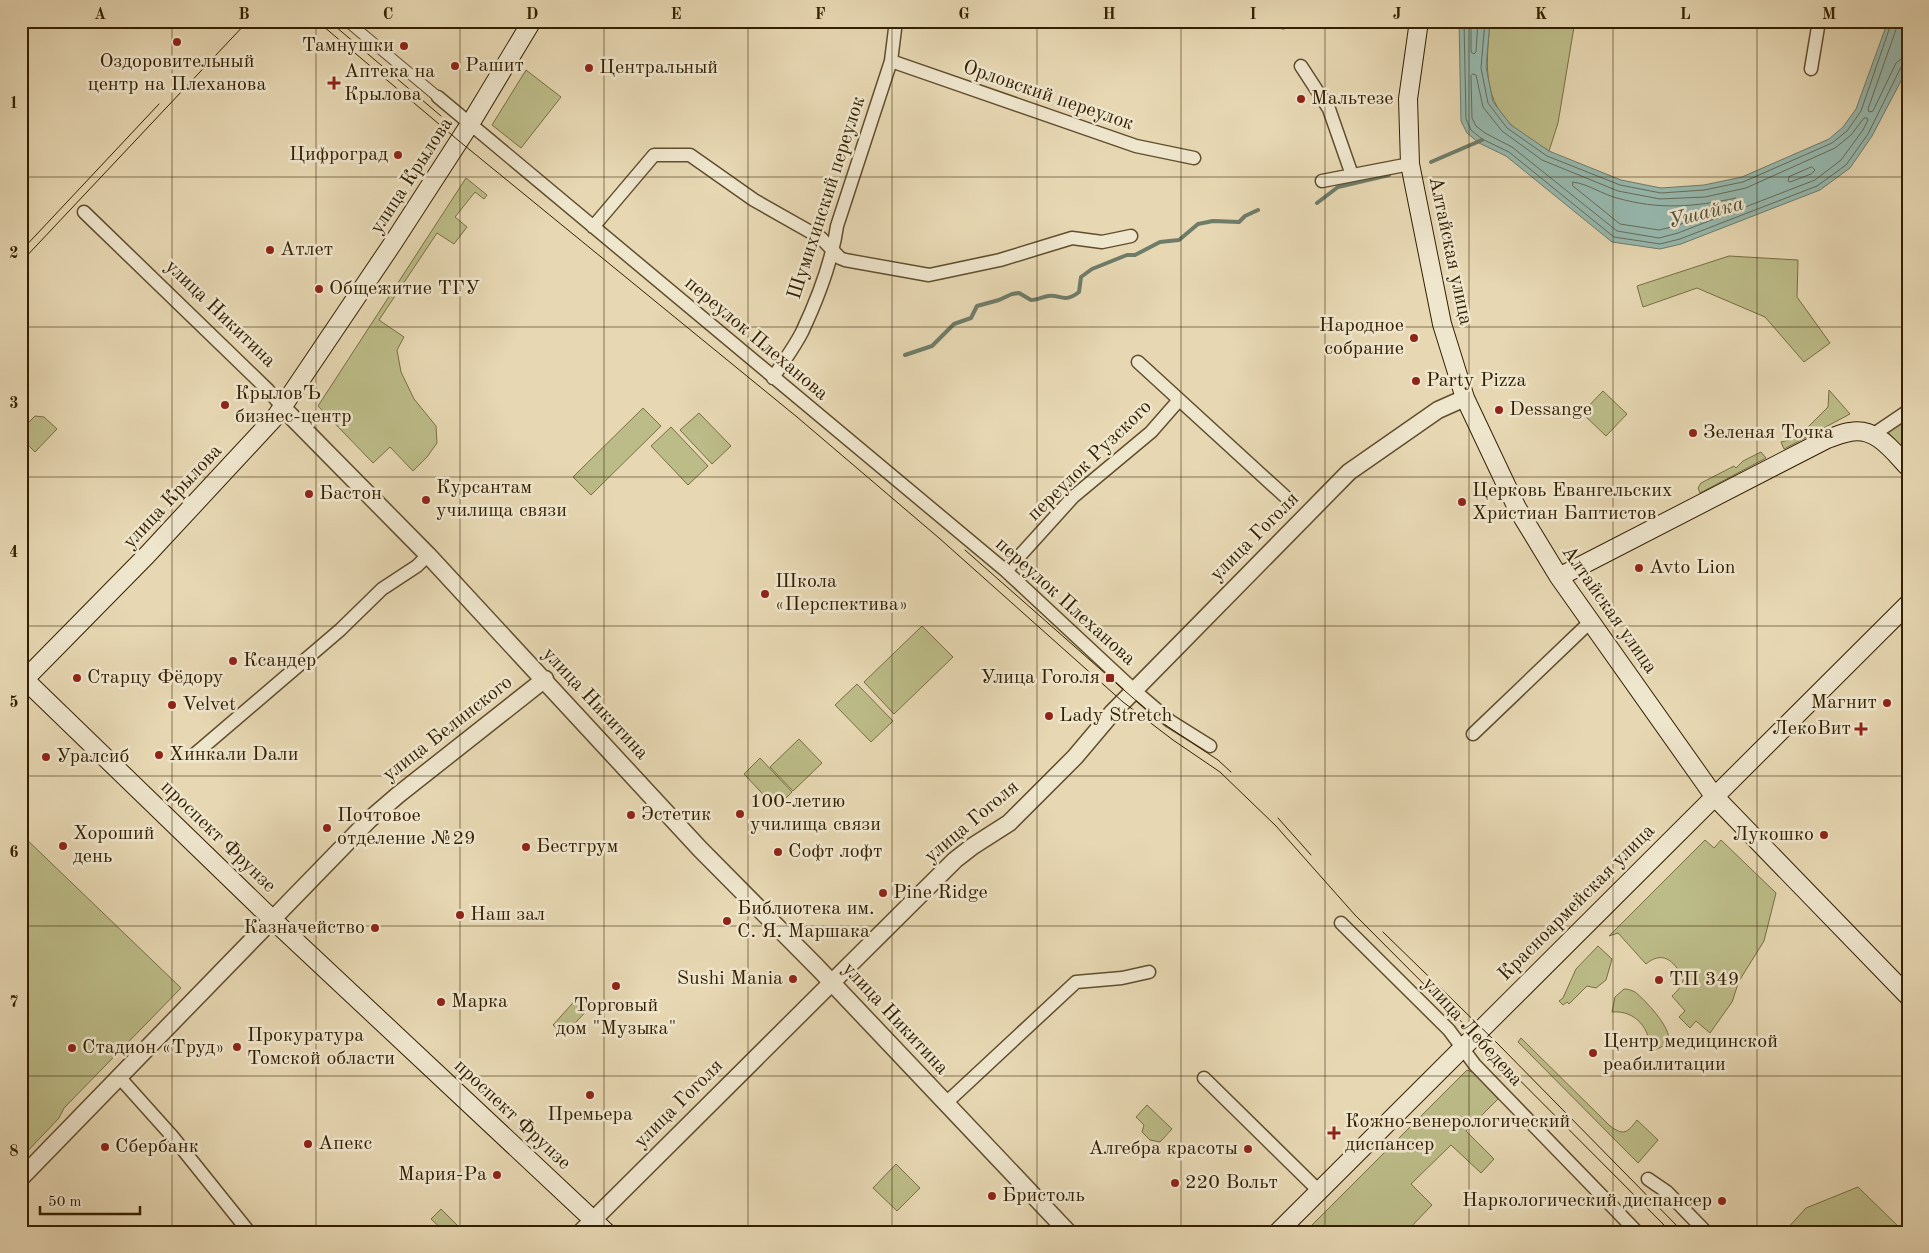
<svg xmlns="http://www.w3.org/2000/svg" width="1929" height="1253" font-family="'Old Standard TT',serif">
<rect width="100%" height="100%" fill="#e7d8b3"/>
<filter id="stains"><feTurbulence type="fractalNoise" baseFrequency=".004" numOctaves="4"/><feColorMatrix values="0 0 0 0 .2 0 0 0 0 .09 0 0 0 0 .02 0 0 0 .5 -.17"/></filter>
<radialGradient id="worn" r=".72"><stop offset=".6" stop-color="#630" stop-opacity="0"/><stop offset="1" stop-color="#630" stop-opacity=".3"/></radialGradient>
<!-- green -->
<path fill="#bcbc88" stroke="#786e44" d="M1490 21H1575L1558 123 1549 151C1537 143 1521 135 1510 124 1481 95 1487 59 1490 21Z
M526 70 561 97 521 148 492 125Z
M466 178 487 195 484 199 475 192 455 217 467 227 454 244 437 233 379 320 404 337 397 350 401 372 414 399 436 426 437 443 427 457 413 471 390 447 373 463 318 406Z
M1729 256 1798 260 1797 297 1830 343 1804 362 1765 317 1697 288 1643 307 1637 286Z
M1829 390 1850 414 1784 449 1781 442 1797 438 1828 407Z
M1603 391 1627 414 1606 436 1582 413Z
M643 408 661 426 591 495 573 477Z
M699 413 731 446 712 464 680 430Z
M35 416 44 417 57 429 35 452 22 439 21 430Z
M1908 418V454L1887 431Z
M671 427 708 466 688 485 651 446Z
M1761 452 1766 458 1700 493 1698 488 1701 483 1734 466 1736 468 1743 461Z
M922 626 953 657 894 714 864 682Z
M857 684 893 721 871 742 835 705Z
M799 739 822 763 793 791 770 767Z
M760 758 792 792 776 808 744 774Z
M21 834 181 988 64 1108 59 1118 21 1158Z
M1705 840 1714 848 1721 840 1776 893 1764 941 1739 981 1732 1002 1710 1033 1696 1021 1690 1028 1679 1017 1685 1011 1672 996C1676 992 1683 986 1683 979 1682 975 1680 971 1677 968 1668 956 1658 954 1646 964L1618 933 1609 936Z
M1598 946 1612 959 1606 980 1596 988 1587 986 1569 1004 1567 1002 1563 1005 1559 1001 1563 998 1576 969Z
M1624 989C1628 989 1631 990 1635 992 1644 999 1673 1029 1668 1041 1665 1047 1656 1049 1651 1051 1650 1029 1636 1010 1612 1012L1615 997Z
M580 995 591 1006 564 1035 553 1025Z
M1521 1038 1610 1126C1624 1136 1627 1133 1637 1120L1658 1140 1638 1163 1518 1042Z
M1467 1070 1474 1073 1498 1099 1466 1131 1494 1159 1481 1173 1451 1145 1411 1184 1432 1205 1406 1232H1401L1399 1229 1396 1232H1305Z
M1147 1105 1172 1129 1160 1142 1150 1140 1142 1132 1144 1125 1136 1117Z
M896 1164 920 1188 897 1211 873 1188Z
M1858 1187 1904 1232H1784L1806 1208Z
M441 1209 464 1232H445L431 1219Z"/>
<!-- water -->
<path fill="#97b9af" stroke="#6f7c69" d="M1459 21H1490L1486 67 1493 102 1511 125 1549 151 1621 180 1661 188 1704 185 1742 177 1829 139 1843 127 1856 109 1888 21H1908V64L1902 79 1872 136 1850 168 1820 190 1681 244 1660 249 1612 242 1506 156 1479 143 1467 133 1461 121Z"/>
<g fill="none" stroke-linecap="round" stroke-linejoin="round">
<!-- shore -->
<path stroke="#666c58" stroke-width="1" d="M1464 21 1466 119 1471 130 1482 139 1509 152 1614 237 1660 244 1680 239 1817 186 1846 165 1868 134 1901 67 1908 64
M1471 21V52L1474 54 1476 52 1478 21
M1485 21 1481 68 1488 103 1507 128 1547 156 1620 185 1661 193 1704 190 1743 182 1832 143 1847 131 1861 111 1892 21
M1899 21 1868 109 1869 112 1873 111 1896 63 1901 59 1908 58
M1473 74 1476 75 1483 107 1502 131 1542 160 1618 191 1660 199 1705 197 1746 188 1835 148 1851 135 1864 118H1867L1868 120 1863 130 1841 160 1815 180 1678 233 1659 238 1617 231 1512 147 1485 133 1476 126 1472 118 1471 76Z
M1812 167 1815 170 1811 174 1790 182 1788 181 1789 177Z
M1573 182C1588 184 1602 194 1617 198 1659 210 1694 207 1736 198L1738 201 1676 226 1659 230 1620 224 1573 186Z"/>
<!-- stream -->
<path stroke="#6f7c69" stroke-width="4" d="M1431 162 1482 140
M1317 203 1338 187 1389 175
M905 355 932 346 954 324 971 318 977 306 999 300 1012 294 1019 293 1031 300C1037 300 1042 297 1048 296 1060 294 1064 304 1079 292L1081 277 1092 269 1127 255H1135L1160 242 1179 240 1198 224 1213 221 1239 222 1245 216 1258 210"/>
<defs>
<path id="pedestrian" d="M347 21 438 97"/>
<path id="minor" d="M1280 21 1283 22
M891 61 1136 146 1194 158
M1301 66 1329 109 1352 175
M1811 69 1819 21
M438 97 1006 571 1135 691 1170 721 1210 746
M1322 181 1410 164
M84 212 268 390 283 408
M593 227 654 155H690L754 200 821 238 840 258 845 260 929 275 1000 260 1072 238 1102 242 1131 236
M1138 362 1290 501
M773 378C782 363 794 348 802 332 818 298 832 262 837 226L891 61 896 21
M1874 434 1908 411
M1006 571 1073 497 1151 432 1179 400
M1473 734 1590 622
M195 754 340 630 382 589 417 566 428 555
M1341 923 1449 1030 1475 1065 1637 1232
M120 1078 172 1136 249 1232
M1204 1078 1319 1191
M946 1103 1076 982 1122 978 1149 972
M1648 1179 1667 1192 1706 1232"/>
<path id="tertiary" d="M283 408 428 555 700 849 817 967 1068 1232
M21 1178 369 820 398 795 545 679
M581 1232 955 860 973 846 1009 823 1075 757 1113 712 1349 472 1438 410 1465 398"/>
<path id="secondary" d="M1419 21 1408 99 1410 164 1442 324 1465 398 1517 508 1559 577 1714 796 1908 996
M1559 577 1827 439C1834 437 1842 433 1850 432 1876 427 1892 450 1908 467
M21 676 272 919 606 1232
M25 679 147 555 277 415 393 243 470 124 532 21
M1278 1232 1908 604"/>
</defs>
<!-- pedestrian casing -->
<use href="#pedestrian" stroke="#614e2d" stroke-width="12"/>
<!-- minor casing -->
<use href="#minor" stroke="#614e2d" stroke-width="15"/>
<!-- tertiary casing -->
<use href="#tertiary" stroke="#614e2d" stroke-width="19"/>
<!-- secondary casing -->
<use href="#secondary" stroke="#342000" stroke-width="20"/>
<!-- pedestrian -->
<use href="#pedestrian" stroke="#efe6ce" stroke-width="10"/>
<!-- minor -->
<use href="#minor" stroke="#efe6ce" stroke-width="12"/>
<!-- tertiary -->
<use href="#tertiary" stroke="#efe6ce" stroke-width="16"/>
<!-- secondary -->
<use href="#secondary" stroke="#efe6ce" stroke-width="18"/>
<!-- tram -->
<path stroke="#342000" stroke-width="1" d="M317 21 459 141 797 417 939 538 1123 702 1173 740 1220 772 1276 826 1355 915 1671 1232
M329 21 441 116
M21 251 159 104
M21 262 248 21
M965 550 1158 720 1218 760 1231 772
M1278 818 1311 855
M1383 932 1497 1043 1683 1232"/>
</g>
<!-- grid -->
<path fill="none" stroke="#342000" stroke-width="1" stroke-opacity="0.55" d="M172 21V1232M316 21V1232M460 21V1232M604 21V1232M748 21V1232M892 21V1232M1037 21V1232M1181 21V1232M1325 21V1232M1469 21V1232M1613 21V1232M1757 21V1232M21 177H1908M21 327H1908M21 477H1908M21 626H1908M21 776H1908M21 926H1908M21 1076H1908"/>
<!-- markers -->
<g fill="#8f2418" stroke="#efe6ce" stroke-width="2">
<circle cx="177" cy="42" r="5"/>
<circle cx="404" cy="46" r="5"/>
<circle cx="455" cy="66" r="5"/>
<circle cx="589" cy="68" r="5"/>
<path d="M331.5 75.5h5v5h5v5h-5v5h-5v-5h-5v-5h5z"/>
<circle cx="1301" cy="99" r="5"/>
<circle cx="398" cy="155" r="5"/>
<circle cx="270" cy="250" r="5"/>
<circle cx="319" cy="289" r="5"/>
<circle cx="1414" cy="338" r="5"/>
<circle cx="1416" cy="381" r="5"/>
<circle cx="225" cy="405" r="5"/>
<circle cx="1499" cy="410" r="5"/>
<circle cx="1693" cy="433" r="5"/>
<circle cx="309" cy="494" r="5"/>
<circle cx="426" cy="500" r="5"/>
<circle cx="1462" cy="502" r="5"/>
<circle cx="1639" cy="568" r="5"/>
<circle cx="765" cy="594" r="5"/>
<circle cx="233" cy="661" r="5"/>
<circle cx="77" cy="678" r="5"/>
<rect x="1105" y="673" width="10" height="10" rx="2.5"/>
<circle cx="1887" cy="703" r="5"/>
<circle cx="172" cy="705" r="5"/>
<circle cx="1049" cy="716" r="5"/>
<path d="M1858.5 721.5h5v5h5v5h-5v5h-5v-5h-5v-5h5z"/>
<circle cx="159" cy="755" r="5"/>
<circle cx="46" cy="757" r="5"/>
<circle cx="740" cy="814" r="5"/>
<circle cx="631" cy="815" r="5"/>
<circle cx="327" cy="828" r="5"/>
<circle cx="1824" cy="835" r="5"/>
<circle cx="63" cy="846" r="5"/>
<circle cx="526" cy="847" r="5"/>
<circle cx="778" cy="852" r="5"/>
<circle cx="883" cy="893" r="5"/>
<circle cx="460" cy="915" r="5"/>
<circle cx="727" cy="921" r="5"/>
<circle cx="375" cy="928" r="5"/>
<circle cx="793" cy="979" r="5"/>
<circle cx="1659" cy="980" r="5"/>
<circle cx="616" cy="986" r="5"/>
<circle cx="441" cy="1002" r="5"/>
<circle cx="237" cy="1047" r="5"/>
<circle cx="72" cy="1048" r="5"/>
<circle cx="1593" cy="1053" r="5"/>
<circle cx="590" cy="1095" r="5"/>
<path d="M1331.5 1125.5h5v5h5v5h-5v5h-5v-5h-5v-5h5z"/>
<circle cx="308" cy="1144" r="5"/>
<circle cx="105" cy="1147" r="5"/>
<circle cx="1248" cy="1149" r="5"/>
<circle cx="497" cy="1175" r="5"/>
<circle cx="1175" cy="1183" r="5"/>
<circle cx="992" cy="1196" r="5"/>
<circle cx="1722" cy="1201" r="5"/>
</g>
<g text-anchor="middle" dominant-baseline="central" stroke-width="5" stroke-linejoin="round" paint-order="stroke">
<!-- poi labels -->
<g font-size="20" fill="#342000" stroke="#efe6ce" text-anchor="start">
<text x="394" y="46" text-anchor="end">Тамнушки</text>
<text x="177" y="62" text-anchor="middle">Оздоровительный<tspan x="177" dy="23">центр на Плеханова</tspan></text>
<text x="465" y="66">Рашит</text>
<text x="599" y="68">Центральный</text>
<text x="344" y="72">Аптека на<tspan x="344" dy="23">Крылова</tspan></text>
<text x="1311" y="99">Мальтезе</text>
<text x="388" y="155" text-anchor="end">Цифроград</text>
<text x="280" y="250">Атлет</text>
<text x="329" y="289">Общежитие ТГУ</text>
<text x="1404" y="326" text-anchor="end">Народное<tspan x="1404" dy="23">собрание</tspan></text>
<text x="1426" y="381">Party Pizza</text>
<text x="235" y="394">КрыловЪ<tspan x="235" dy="23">бизнес-центр</tspan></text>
<text x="1509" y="410">Dessange</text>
<text x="1703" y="433">Зеленая Точка</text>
<text x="436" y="488">Курсантам<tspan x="436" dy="23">училища связи</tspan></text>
<text x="1472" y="491">Церковь Евангельских<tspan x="1472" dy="23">Христиан Баптистов</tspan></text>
<text x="319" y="494">Бастон</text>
<text x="1649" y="568">Avto Lion</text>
<text x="775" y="582">Школа<tspan x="775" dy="23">«Перспектива»</tspan></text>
<text x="243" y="661">Ксандер</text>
<text x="87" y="678">Старцу Фёдору</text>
<text x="1100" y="678" text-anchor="end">Улица Гоголя</text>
<text x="1877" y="703" text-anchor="end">Магнит</text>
<text x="182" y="705">Velvet</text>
<text x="1059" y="716">Lady Stretch</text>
<text x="1851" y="729" text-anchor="end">ЛекоВит</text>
<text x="169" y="755">Хинкали Dали</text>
<text x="56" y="757">Уралсиб</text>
<text x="750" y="802">100-летию<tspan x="750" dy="23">училища связи</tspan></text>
<text x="641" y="815">Эстетик</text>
<text x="337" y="816">Почтовое<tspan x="337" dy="23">отделение №29</tspan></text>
<text x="73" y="834">Хороший<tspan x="73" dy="23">день</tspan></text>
<text x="1814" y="835" text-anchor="end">Лукошко</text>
<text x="536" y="847">Бестгрум</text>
<text x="788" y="852">Софт лофт</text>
<text x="893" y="893">Pine Ridge</text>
<text x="737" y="909">Библиотека им.<tspan x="737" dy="23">С. Я. Маршака</tspan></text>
<text x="470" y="915">Наш зал</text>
<text x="365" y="928" text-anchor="end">Казначейство</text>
<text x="783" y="979" text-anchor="end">Sushi Mania</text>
<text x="1669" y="980">ТП 349</text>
<text x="451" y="1002">Марка</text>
<text x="616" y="1006" text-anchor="middle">Торговый<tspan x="616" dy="23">дом "Музыка"</tspan></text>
<text x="247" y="1036">Прокуратура<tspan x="247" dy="23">Томской области</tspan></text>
<text x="1603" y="1042">Центр медицинской<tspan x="1603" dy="23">реабилитации</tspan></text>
<text x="82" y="1048">Стадион «Труд»</text>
<text x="590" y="1115" text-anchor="middle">Премьера</text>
<text x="1345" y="1122">Кожно-венерологический<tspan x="1345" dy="23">диспансер</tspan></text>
<text x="318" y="1144">Апекс</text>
<text x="115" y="1147">Сбербанк</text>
<text x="1238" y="1149" text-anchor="end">Алгебра красоты</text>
<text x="487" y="1175" text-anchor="end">Мария-Ра</text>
<text x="1185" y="1183">220 Вольт</text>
<text x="1002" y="1196">Бристоль</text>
<text x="1712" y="1201" text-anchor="end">Наркологический диспансер</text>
</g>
<!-- street labels -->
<g font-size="20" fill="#342000" stroke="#efe6ce">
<text transform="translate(1048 96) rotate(19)">Орловский переулок</text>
<text transform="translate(412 176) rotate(-57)">улица Крылова</text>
<text transform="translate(827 198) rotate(-72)">Шумихинский переулок</text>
<text transform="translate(1450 251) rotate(78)">Алтайская улица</text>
<text transform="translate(220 314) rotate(44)">улица Никитина</text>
<text transform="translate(756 339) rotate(40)">переулок Плеханова</text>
<text transform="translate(1090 461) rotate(-44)">переулок Рузского</text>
<text transform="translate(173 497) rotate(-47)">улица Крылова</text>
<text transform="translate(1255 537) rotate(-45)">улица Гоголя</text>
<text transform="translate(1065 602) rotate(42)">переулок Плеханова</text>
<text transform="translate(1609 610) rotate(55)">Алтайская улица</text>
<text transform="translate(595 704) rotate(47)">улица Никитина</text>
<text transform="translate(448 729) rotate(-38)">улица Белинского</text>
<text transform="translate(972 822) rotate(-40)">улица Гоголя</text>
<text transform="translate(218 837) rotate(44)">проспект Фрунзе</text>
<text transform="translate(1577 903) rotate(-45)">Красноармейская улица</text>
<text transform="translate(895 1019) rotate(47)">улица Никитина</text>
<text transform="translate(1472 1032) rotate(48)">улица Лебедева</text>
<text transform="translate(679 1104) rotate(-45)">улица Гоголя</text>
<text transform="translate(512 1115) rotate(43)">проспект Фрунзе</text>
</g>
<!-- water labels -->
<g font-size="21" font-style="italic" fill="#524e35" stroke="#efe6ce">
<text transform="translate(1706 213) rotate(-14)">Ушайка</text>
</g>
</g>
<!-- margin -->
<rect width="1929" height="1253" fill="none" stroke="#e7d8b3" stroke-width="55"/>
<!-- scale -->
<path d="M40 1206v8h100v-8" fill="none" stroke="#342000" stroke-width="2.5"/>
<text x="48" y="1206" font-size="15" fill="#342000" stroke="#efe6ce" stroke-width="4" paint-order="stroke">50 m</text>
<rect x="28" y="28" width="1874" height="1198" fill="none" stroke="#342000" stroke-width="2"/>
<g font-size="16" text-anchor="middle" font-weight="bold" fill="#342000">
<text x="100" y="19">A</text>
<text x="244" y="19">B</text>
<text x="388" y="19">C</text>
<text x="532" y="19">D</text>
<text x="676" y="19">E</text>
<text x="820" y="19">F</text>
<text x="964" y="19">G</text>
<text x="1109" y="19">H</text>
<text x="1253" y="19">I</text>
<text x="1397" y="19">J</text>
<text x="1541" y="19">K</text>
<text x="1685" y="19">L</text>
<text x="1829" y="19">M</text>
<text x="14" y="108">1</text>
<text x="14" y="258">2</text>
<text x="14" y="408">3</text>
<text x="14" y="557">4</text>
<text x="14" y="707">5</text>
<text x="14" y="857">6</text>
<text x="14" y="1007">7</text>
<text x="14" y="1156">8</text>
</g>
<rect width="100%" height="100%" filter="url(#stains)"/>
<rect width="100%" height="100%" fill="url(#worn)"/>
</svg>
